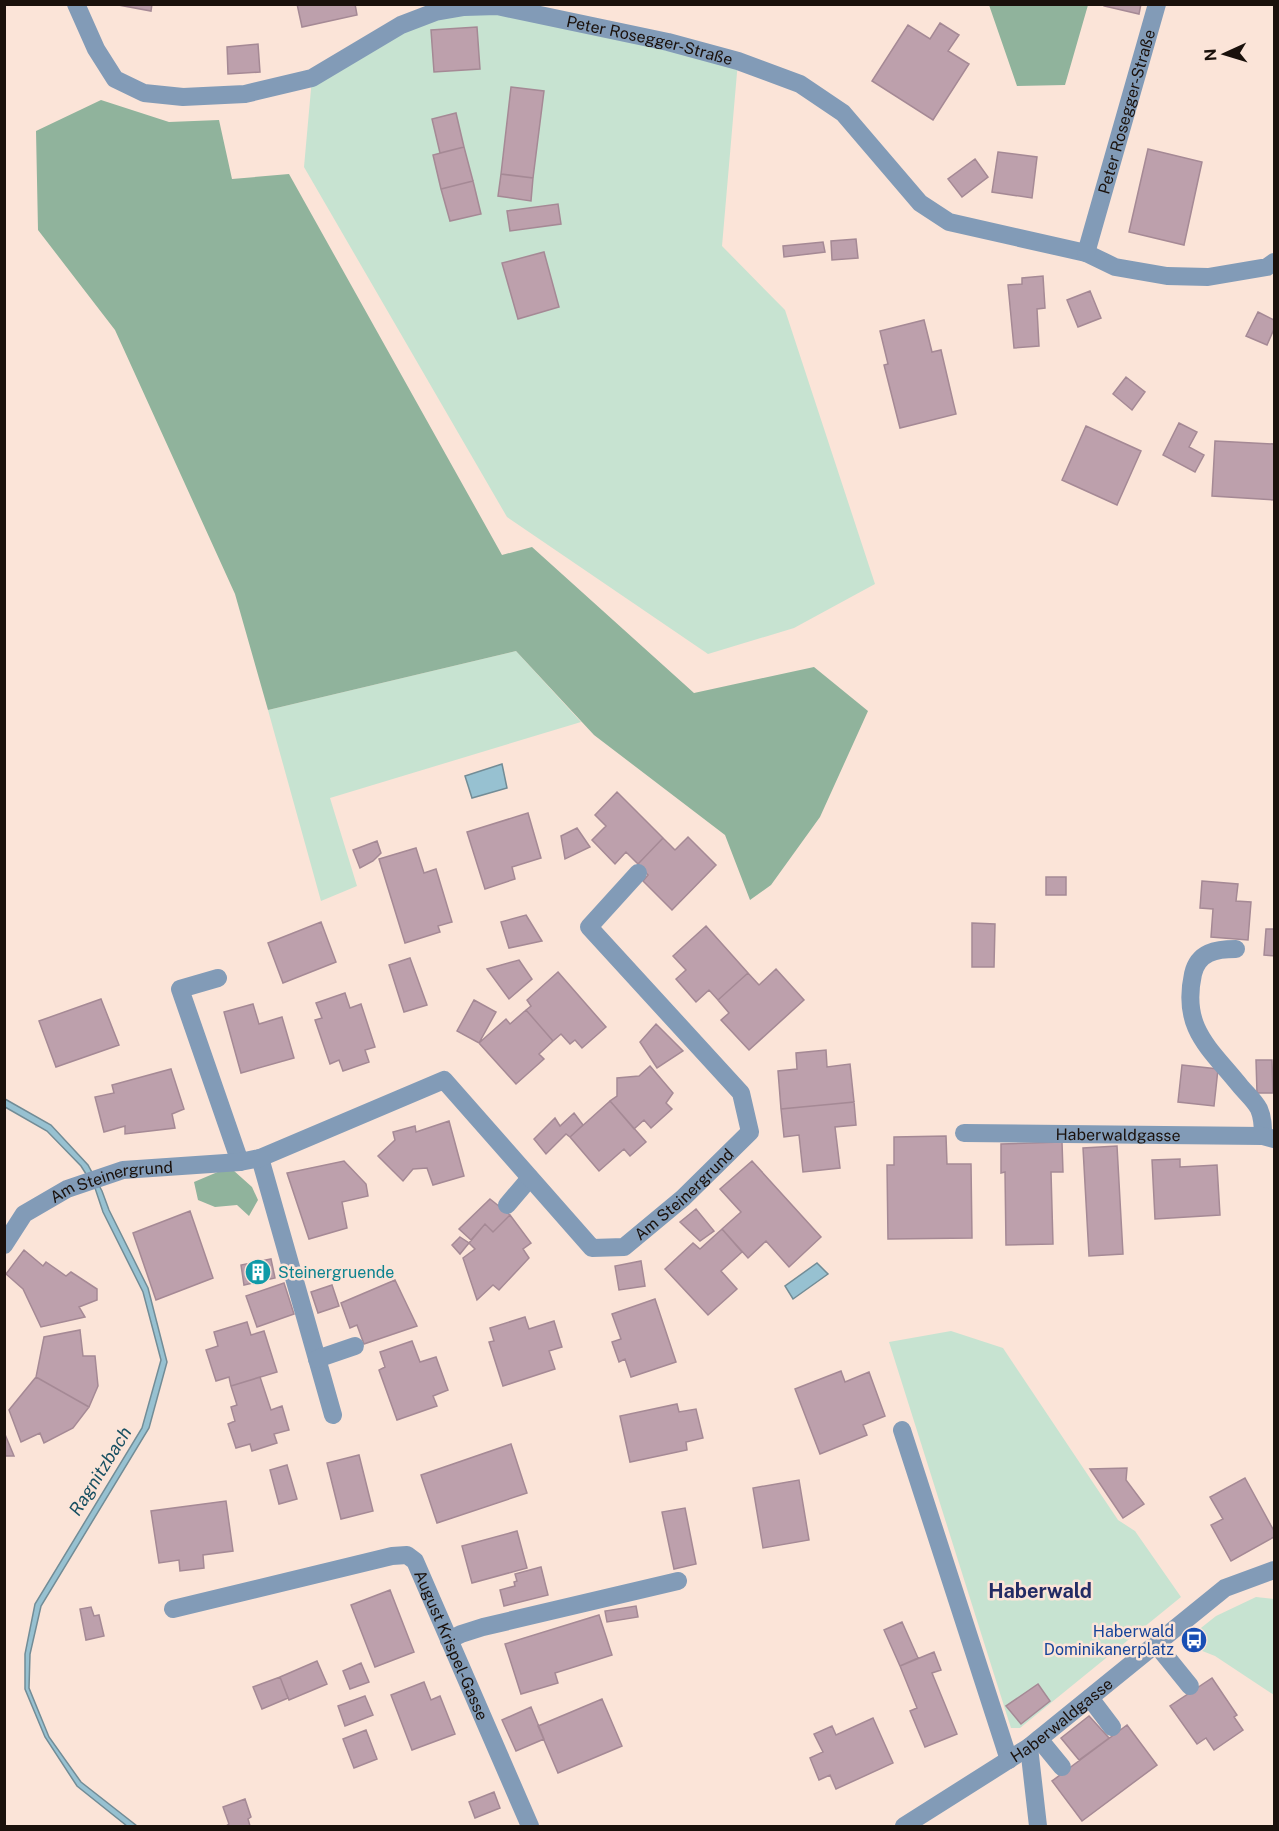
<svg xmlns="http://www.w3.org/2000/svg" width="1279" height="1831" font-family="'Public Sans',sans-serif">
<rect width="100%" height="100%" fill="#fbe4d8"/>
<!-- green -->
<path fill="#c7e3d1" d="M497 6 738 61 722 246 785 310 875 584 794 628 708 654 507 517 304 167 312 78 435 12Z
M516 651 581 722 330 798 357 886 321 901 268 710Z
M951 1331 1003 1348 1118 1520 1135 1531 1181 1597 1020 1728H1011L889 1342Z
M1256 1597 1274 1599V1695L1215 1656 1182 1643 1216 1616Z"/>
<!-- forest -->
<path fill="#90b39c" d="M989 5H1088L1065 85 1017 86Z
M101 100 169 122 219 120 232 179 289 174 502 555 532 547 694 693 814 667 868 711 820 817 771 885 750 900 725 835 594 735 516 651 268 710 235 594 115 330 38 230 36 131Z
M233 1170 252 1187 258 1200 249 1216 237 1205 215 1207 198 1200 194 1182 220 1171Z"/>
<!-- water -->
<path fill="#97c1d1" stroke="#728c96" stroke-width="1.5" d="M502 764 507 788 472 798 465 776Z
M5 1099 51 1125 88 1165 102 1191 109 1210 148 1288 167 1362 149 1428 41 1606 30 1654 29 1688 49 1737 81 1782 137 1826H127L77 1786 45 1737 25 1689V1654L35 1604 142 1428 161 1360 143 1292 103 1212 95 1188 81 1166 47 1131 5 1107Z
M817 1263 828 1274 793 1299 785 1286Z"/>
<!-- building -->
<path fill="#bda0ac" stroke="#a58995" stroke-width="1.5" d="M113 4H152L151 11Z
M297 4H355L357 15 302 27Z
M1104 4H1141L1139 14 1104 6Z
M940 23 959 35 948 51 969 64 933 120 872 81 908 25 930 39Z
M477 27 480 69 434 72 431 30Z
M258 44 260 72 228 74 227 47Z
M511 87 544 91 533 178 501 174Z
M456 113 464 147 440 153 432 119Z
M464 147 473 181 441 189 433 155Z
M1148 149 1202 162 1184 245 1129 232Z
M998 152 1037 157 1032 198 992 192Z
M975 159 988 177 962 197 948 179Z
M501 174 533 178 531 201 498 196Z
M473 181 481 214 450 221 441 189Z
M558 204 561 224 510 231 507 211Z
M856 239 858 258 832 260 831 241Z
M823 242 825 252 784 257 783 246Z
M544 252 559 307 518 319 502 263Z
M1043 276 1045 308 1037 309 1039 346 1014 348 1008 285 1022 284V278Z
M1090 291 1101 318 1078 327 1067 300Z
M1258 312 1274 320V329L1267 345 1246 336Z
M924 320 932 352 941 350 956 414 900 428 884 365 888 364 880 331Z
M1126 377 1145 392 1132 410 1113 394Z
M1179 423 1197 432 1189 447 1204 455 1195 472 1163 455Z
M1086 426 1141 451 1117 505 1062 480Z
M1215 441 1274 444V500L1212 496Z
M617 792 663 838 638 864 626 852 615 864 592 840 606 826 595 815Z
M528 813 541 858 512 867 515 879 485 889 467 832Z
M577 828 590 847 565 859 561 836Z
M688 837 716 865 672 910 643 881 648 875 638 864 663 838 675 850Z
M377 841 381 853 373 861 360 868 353 850Z
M416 848 424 873 436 869 452 922 438 926 440 932 405 943 379 859Z
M1046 877H1066V895H1046Z
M1202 881 1238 884 1236 901 1251 902 1248 940 1211 937 1213 909 1200 908Z
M526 915 542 941 509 948 501 922Z
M321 922 336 962 283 983 268 943Z
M972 923 995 924 994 967H972Z
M706 926 748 973 718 1000 709 990 696 1002 676 979 686 970 673 956Z
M1266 929H1274V956L1264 955Z
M410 958 427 1005 404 1012 389 965Z
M519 960 532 979 509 999 487 969Z
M776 969 804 1000 749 1050 721 1020 729 1013 718 1000 748 973 759 985Z
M558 972 606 1027 582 1048 575 1040 570 1044 561 1034 553 1041 526 1010 531 1006 527 1000Z
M345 993 350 1008 361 1004 375 1047 365 1050 369 1062 343 1071 339 1060 330 1064 315 1020 322 1018 316 1003Z
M101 999 119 1045 56 1067 39 1021Z
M474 1000 496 1012 479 1043 457 1031Z
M253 1004 259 1024 282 1017 294 1058 241 1073 224 1012Z
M526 1010 553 1041 539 1054 544 1059 516 1084 479 1043 506 1019 510 1024Z
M656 1024 683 1051 657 1068 640 1042Z
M826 1050 827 1067 850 1064 854 1102 781 1109 778 1071 797 1069 796 1053Z
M1256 1060H1272L1273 1093H1257Z
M1182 1065 1218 1069 1214 1106 1178 1102Z
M650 1066 673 1093 666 1103 672 1109 651 1128 644 1120 634 1129 610 1101 617 1096V1078L639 1076Z
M171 1069 184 1109 172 1114 175 1128 125 1134V1126L104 1132 95 1097 114 1093 112 1085Z
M610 1101 646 1142 630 1156 624 1149 599 1171 570 1137Z
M854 1102 856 1125 835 1127 840 1168 803 1172 799 1135 784 1137 781 1109Z
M574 1113 583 1125 570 1137 566 1134 546 1154 534 1139 555 1118 560 1126Z
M449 1121 464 1176 433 1185 427 1168 413 1169 403 1181 378 1156 395 1140 393 1132 415 1126 416 1132Z
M946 1136 947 1164H971L972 1238 888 1239 887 1165H894V1137Z
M1062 1142 1063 1172H1051L1053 1244 1006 1245 1005 1172 1001 1173V1144Z
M1117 1146 1123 1254 1089 1256 1083 1148Z
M1180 1159V1167L1217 1165 1220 1215 1155 1219 1152 1160Z
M344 1161 366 1184 368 1196 342 1202 347 1228 309 1239 287 1173Z
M752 1161 821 1237 789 1267 766 1241 748 1258 722 1229 741 1212 720 1189Z
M490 1199 510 1215 493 1232 485 1224 471 1240 459 1229Z
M696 1209 714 1231 700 1241 680 1222Z
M190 1211 213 1278 156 1300 133 1233Z
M510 1215 531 1243 523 1249 529 1258 499 1290 493 1285 477 1300 463 1258 475 1249 469 1243 485 1224 493 1232Z
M722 1229 742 1252 721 1271 737 1289 708 1315 665 1269 693 1243 700 1249Z
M460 1237 469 1243 460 1254 452 1245Z
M24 1250 43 1266 46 1262 66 1276 71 1272 97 1289V1300L79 1307 85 1317 41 1327 23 1289 6 1274Z
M271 1259 275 1278 244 1285 241 1265Z
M641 1261 645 1286 619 1290 615 1266Z
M395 1280 417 1326 364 1344 357 1325 350 1328 341 1303Z
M284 1283 294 1314 257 1327 246 1296Z
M332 1285 339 1306 318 1313 311 1292Z
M655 1299 676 1362 631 1377 625 1359 619 1362 612 1342 621 1339 612 1314Z
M525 1317 529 1329 554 1321 562 1347 549 1351 555 1369 503 1386 489 1342 494 1341 490 1328Z
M247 1322 251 1335 264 1331 277 1372 231 1386 229 1377 216 1381 206 1350 218 1346 214 1332Z
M80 1330 83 1356H95L98 1386 89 1407 36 1377 44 1337Z
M412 1341 420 1362 436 1357 448 1390 433 1396 437 1406 397 1420 379 1370 385 1367 380 1352Z
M841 1371 845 1382 869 1372 885 1416 863 1425 867 1435 820 1454 795 1389Z
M36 1377 89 1407 73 1428 44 1443 40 1433 21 1442 9 1410Z
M260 1377 271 1410 282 1406 289 1430 274 1434 277 1443 252 1451 250 1444 236 1448 228 1424 235 1421 231 1407 237 1405 231 1386Z
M677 1404 679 1412 696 1409 703 1438 686 1442 687 1450 630 1462 620 1416Z
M4 1432 14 1456H4Z
M511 1444 527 1493 437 1523 421 1475Z
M359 1455 373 1511 341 1519 327 1463Z
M287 1465 297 1499 279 1504 270 1470Z
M1127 1468 1126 1480 1144 1504 1123 1518 1090 1469Z
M1245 1478 1274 1531V1537L1231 1561 1211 1525 1223 1519 1210 1497Z
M799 1480 809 1540 763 1548 753 1488Z
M226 1501 233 1551 203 1555 204 1568 180 1571 179 1560 159 1563 151 1511Z
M685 1508 696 1564 674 1569 662 1512Z
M517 1531 527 1568 472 1583 462 1546Z
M541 1567 548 1595 504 1606 500 1590 515 1586 514 1582 517 1581 515 1574Z
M390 1590 414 1652 375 1667 351 1605Z
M636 1606 638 1617 607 1622 605 1611Z
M91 1607 94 1616 99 1615 104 1636 86 1640 80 1609Z
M599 1615 612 1655 555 1673 558 1683 521 1694 505 1644Z
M902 1622 918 1658 900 1666 884 1630Z
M934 1652 941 1670 932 1673 957 1734 925 1747 910 1711 917 1708 900 1666Z
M317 1661 327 1684 289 1700 280 1677Z
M361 1663 369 1682 350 1689 343 1671Z
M280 1677 288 1698 262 1709 253 1687Z
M1212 1678 1237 1715 1234 1717 1243 1730 1214 1750 1206 1738 1197 1744 1170 1706Z
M424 1682 431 1700 440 1696 455 1734 412 1750 391 1695Z
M1038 1684 1050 1701 1021 1724 1006 1706Z
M365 1696 373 1715 345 1726 338 1706Z
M602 1699 622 1746 558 1773 538 1726Z
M531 1707 544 1739 516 1751 502 1720Z
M1089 1716 1109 1738 1079 1760 1061 1738Z
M873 1718 893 1763 836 1789 830 1775 819 1780 810 1758 823 1752 814 1734 832 1726 836 1735Z
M1127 1725 1157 1765 1082 1821 1052 1781Z
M366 1730 377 1759 354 1768 343 1739Z
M494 1792 500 1808 475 1818 469 1802Z
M245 1799 251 1817 248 1819 250 1826H226L229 1824 223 1807Z"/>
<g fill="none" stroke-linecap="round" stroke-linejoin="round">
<!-- minor -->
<g stroke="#829bb7" stroke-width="18">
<path id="s1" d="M76 4 96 49 115 79 144 93 183 97 245 94 312 78 401 25 435 12 464 7 497 6 668 42 738 61 800 84 843 113 920 203 949 222 1086 253 1115 267 1167 276 1208 277 1267 267 1274 262"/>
<path id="s2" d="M1086 253 1157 4"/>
<path d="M1236 949C1216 949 1198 952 1193 974 1181 1029 1210 1048 1241 1087 1247 1094 1255 1101 1259 1109 1263 1118 1263 1127 1263 1136"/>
<path d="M218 978 180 989 240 1162"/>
<path id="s3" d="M964 1133 1263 1136 1274 1139"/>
<path d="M260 1158 333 1415"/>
<path d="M507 1205 530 1178"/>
<path id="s4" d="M4 1245 24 1214 67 1189 123 1170 240 1162 260 1158 444 1080 592 1248 624 1247 683 1198 750 1132 741 1093 589 927 638 873"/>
<path d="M317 1359 355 1346"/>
<path d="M902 1430 1009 1760"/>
<path id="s5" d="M173 1609 392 1556 407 1555 415 1561 530 1826"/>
<path d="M449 1640 461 1634 483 1627 678 1581"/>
<path d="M1156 1644 1190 1686"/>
<path d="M1090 1698 1112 1727"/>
<path d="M1039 1739 1062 1767"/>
<path d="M1029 1747 1038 1826"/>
<path id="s6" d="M904 1826 1029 1747 1225 1588 1274 1570"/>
</g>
</g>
<!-- icons -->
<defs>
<symbol id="building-disc" viewBox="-11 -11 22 22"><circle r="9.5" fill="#0f9aa8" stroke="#fbe4d8"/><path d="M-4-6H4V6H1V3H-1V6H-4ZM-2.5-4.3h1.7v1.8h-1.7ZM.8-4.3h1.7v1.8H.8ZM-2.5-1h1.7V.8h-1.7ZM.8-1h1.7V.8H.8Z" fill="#fff"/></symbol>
<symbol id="bus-disc" viewBox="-11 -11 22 22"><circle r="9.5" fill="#1a4fb4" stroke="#fbe4d8"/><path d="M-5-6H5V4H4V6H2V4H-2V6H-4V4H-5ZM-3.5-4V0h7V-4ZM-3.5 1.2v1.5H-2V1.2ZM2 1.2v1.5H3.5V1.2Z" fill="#fff"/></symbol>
</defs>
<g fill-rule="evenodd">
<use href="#building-disc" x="243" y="1257" width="30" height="30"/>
<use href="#bus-disc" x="1179" y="1625" width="30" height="30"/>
</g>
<g text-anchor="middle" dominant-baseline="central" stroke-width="5" stroke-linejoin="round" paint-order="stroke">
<!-- street labels -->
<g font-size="16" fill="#1a110c" stroke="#fbe4d8">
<text stroke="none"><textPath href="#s1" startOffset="646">Peter Rosegger-Straße</textPath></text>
<text stroke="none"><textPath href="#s2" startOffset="147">Peter Rosegger-Straße</textPath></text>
<text stroke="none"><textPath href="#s3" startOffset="154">Haberwaldgasse</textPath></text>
<text stroke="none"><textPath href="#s4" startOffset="132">Am Steinergrund</textPath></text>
<text stroke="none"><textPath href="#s4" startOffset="819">Am Steinergrund</textPath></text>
<text stroke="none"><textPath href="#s5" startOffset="342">August Krispel-Gasse</textPath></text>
<text stroke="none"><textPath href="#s6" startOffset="190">Haberwaldgasse</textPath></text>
</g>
<!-- culture labels -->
<g font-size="16" fill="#0d838f" stroke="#fbe4d8" text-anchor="start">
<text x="278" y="1272">Steinergruende</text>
</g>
<!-- transit labels -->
<g font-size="16" fill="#164399" stroke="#fbe4d8" text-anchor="end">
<text x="1174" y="1631">Haberwald<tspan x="1174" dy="18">Dominikanerplatz</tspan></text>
</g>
<!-- water labels -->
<g font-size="18" font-style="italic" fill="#174f61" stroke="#fbe4d8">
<text transform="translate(100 1471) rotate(-58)">Ragnitzbach</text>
</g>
<!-- quarter labels -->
<g font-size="20" font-weight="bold" fill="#222b64" stroke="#fbe4d8">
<text x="1040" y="1591">Haberwald</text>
</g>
</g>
<!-- border -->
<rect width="1279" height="1831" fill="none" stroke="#1a110c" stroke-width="12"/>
<!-- north arrow -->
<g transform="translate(1225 54) rotate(266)" stroke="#fbe4d8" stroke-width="4.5" paint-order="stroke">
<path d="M0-4.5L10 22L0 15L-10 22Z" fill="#1a110c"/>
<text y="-9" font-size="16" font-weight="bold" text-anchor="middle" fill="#1a110c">N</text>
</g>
</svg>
